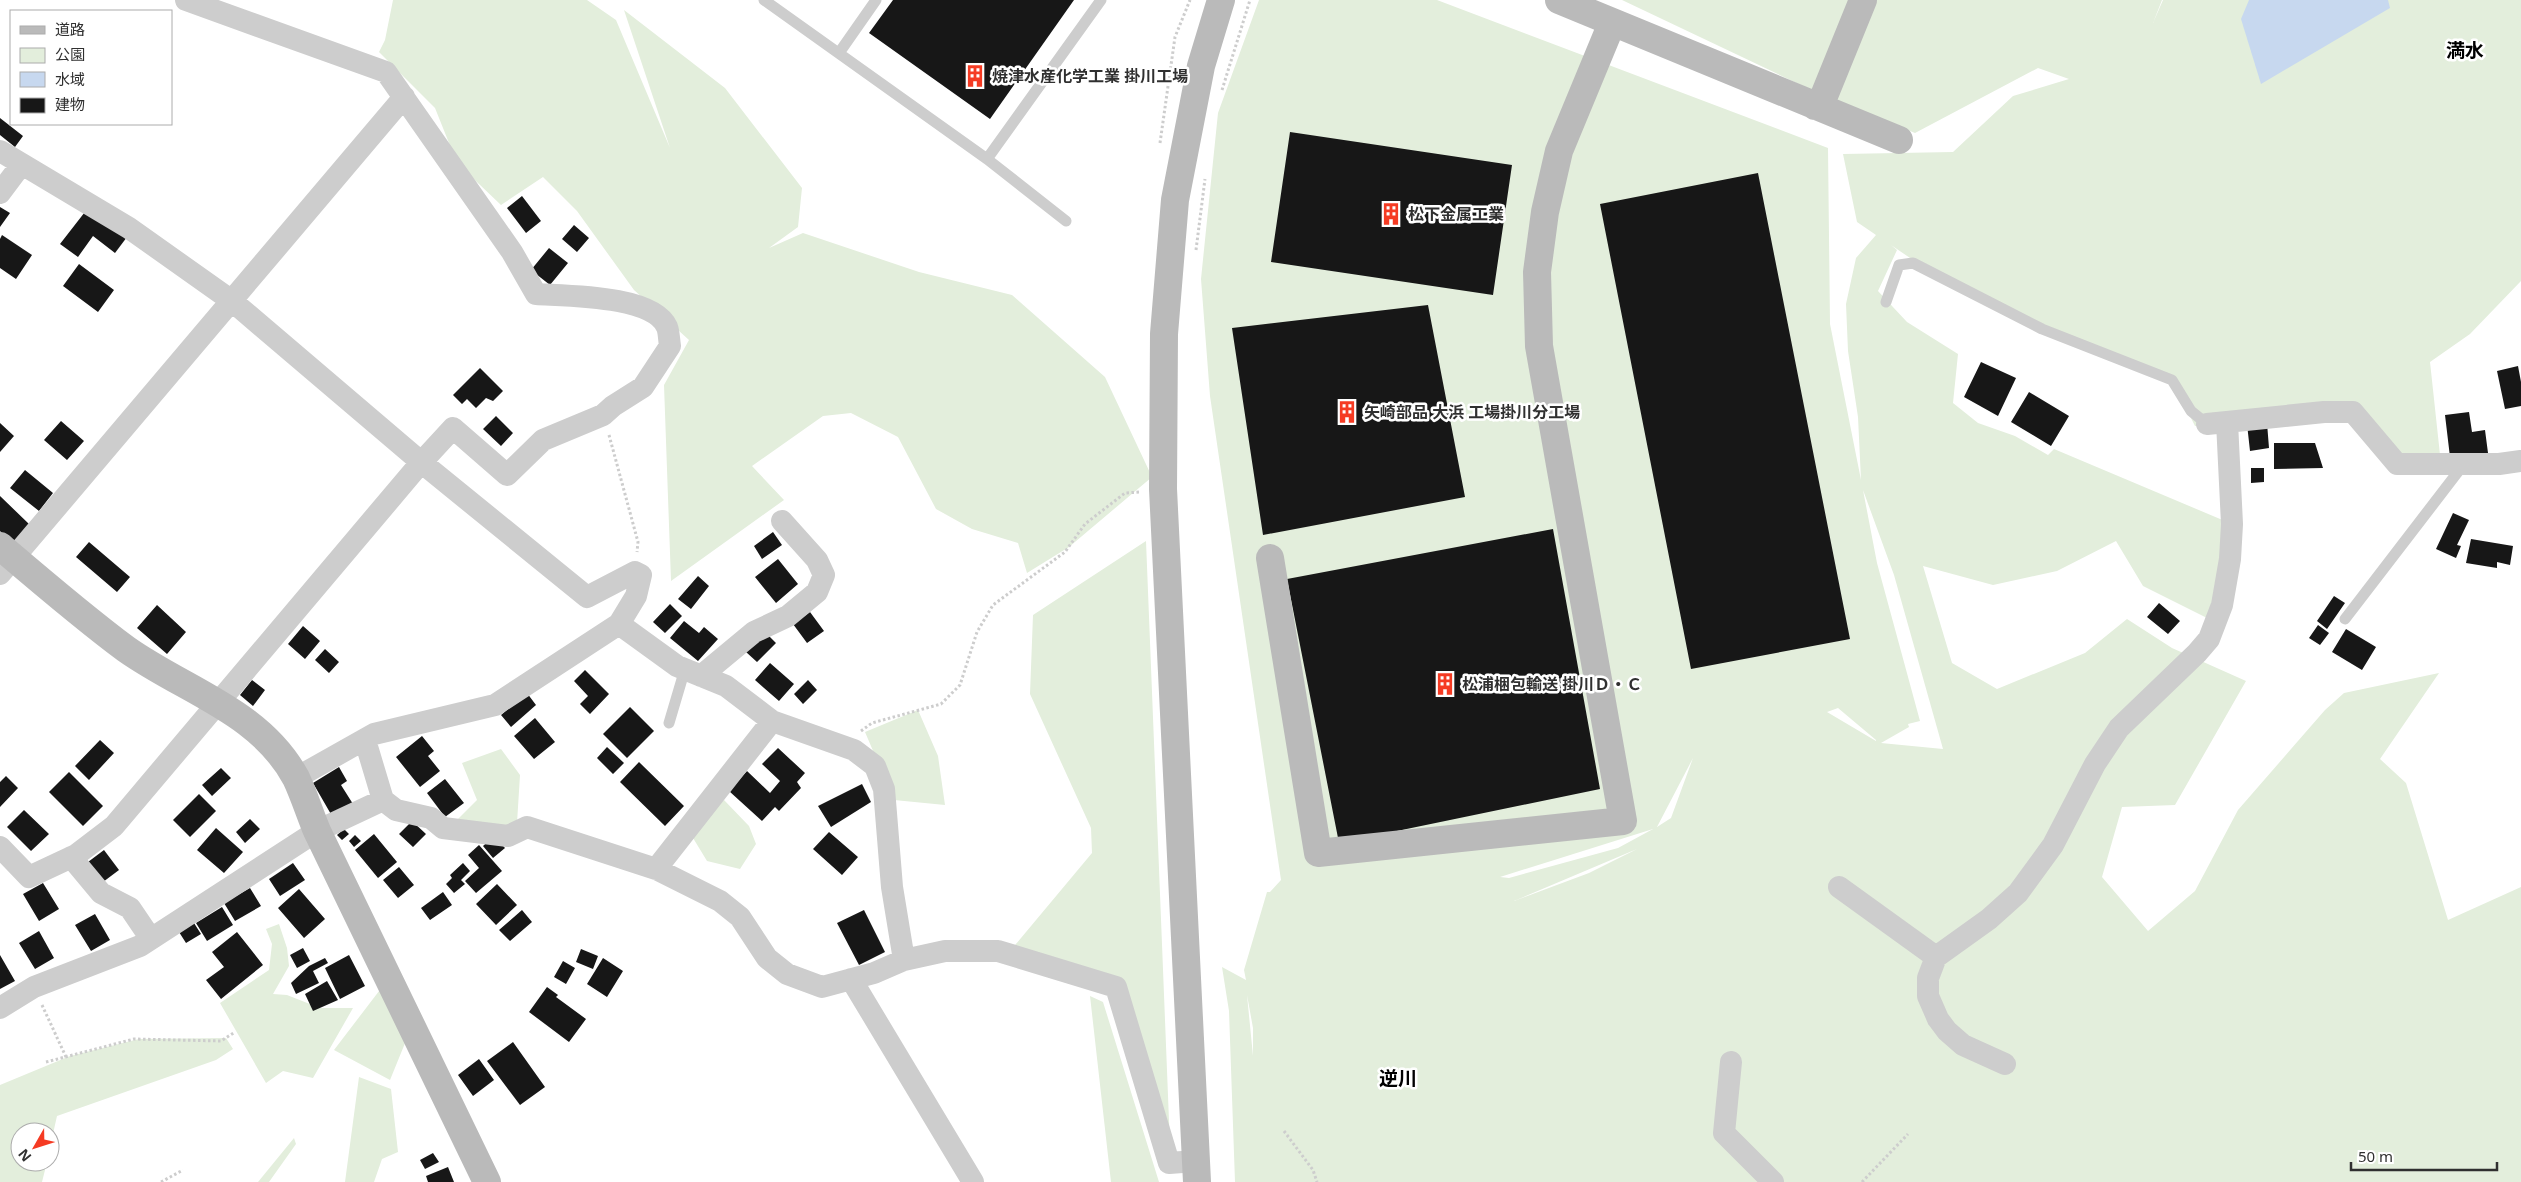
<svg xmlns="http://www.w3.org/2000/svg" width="2521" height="1182" font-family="'Noto Sans','Noto Sans JP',sans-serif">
<rect width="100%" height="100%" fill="#fff"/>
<!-- green -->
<path fill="#e3eedc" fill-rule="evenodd" d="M393 0H587L616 20 670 148 624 10 725 88 802 188 798 227 769 248 803 233 919 272 1012 295 1105 377 1152 477 1069 547 1027 573 1018 543 972 529 936 509 898 437 851 413 823 416 752 466 784 500 671 581 664 385 689 340 634 290 577 211 543 177 501 205 457 163 435 108 379 52 385 40Z
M1259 0H1437L1828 148 1830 324 1861 480 1858 417 1848 351 1846 304 1856 258 1876 235 1857 222 1843 154 1953 152 2013 96 2069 79 2038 68 1915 133 1824 96 1622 0H2162L2153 23 2163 0H2521V281L2470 334 2430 362 2441 464H2397L2353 412 2195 426 2172 380 2106 354 1935 275 1891 245 1897 250 1878 291 1907 322 1958 354 1953 403 1978 423 2015 436 2048 455 2054 449 2232 524 2215 622 2143 586 2116 541 2057 571 1993 585 1923 566 1952 663 1997 689 2085 653 2127 619 2172 648 2246 681 2175 805 2122 807 2102 877 2148 931 2195 891 2238 810 2325 710 2344 693 2439 673 2380 759 2406 783 2448 920 2521 887V1182H1235L1229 1011 1222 967 1246 980 1244 970 1267 892H1270L1281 880 1210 396 1201 279 1218 113ZM1863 490 1894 575 1943 749 1881 743 1909 727 1908 724 1920 721 1877 563ZM1838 708 1876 740V741L1827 712ZM1693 758 1671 818 1657 827ZM1653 829 1618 848 1509 878 1500 877ZM1637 849 1589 873 1514 901ZM1247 995 1253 1028V1056Z
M1146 541 1170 1146 1118 982 1011 950 1092 853 1091 828 1030 694 1033 615Z
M918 710 938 756 945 805 894 800 865 732Z
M501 749 520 775 517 823 494 830 457 820 477 800 462 763Z
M724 800 749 826 756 844 740 869 707 861 690 833Z
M279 924 287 948 289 966 273 994 287 995 320 1008H353L313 1078 283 1071 266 1083 220 1003 269 970 272 944 266 929Z
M389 978 412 1026 390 1080 334 1050Z
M1090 996 1103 1002 1159 1182H1111Z
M226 1038 233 1049 216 1060 57 1116 50 1147V1132H20V1162H47L42 1182H0V1085L70 1056 139 1039Z
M359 1077 391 1089 398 1152 382 1159 374 1182H345Z
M294 1138 296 1144 269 1182H258Z"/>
<!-- water -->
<path fill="#c7d8ef" d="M2249 0H2388L2390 8 2261 84 2241 19Z"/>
<!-- building -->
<path fill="#171717" d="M893 0H1074L990 119 869 33Z
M0 118 23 136 15 147 0 135Z
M1290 132 1512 165 1493 295 1271 262Z
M1758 173 1850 639 1691 669 1600 204Z
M522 196 541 221 526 233 507 208Z
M0 207 10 213 0 227Z
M88 208 127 237 115 253 93 236 78 257 60 244Z
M574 225 589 238 577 252 562 239Z
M2 235 32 255 16 279 0 268V239Z
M549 248 568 263 550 285 531 270Z
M79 264 114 290 98 312 63 286Z
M1428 305 1465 497 1263 535 1232 328Z
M1981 362 2016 378 1998 416 1964 397Z
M2518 366 2521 382V406L2505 409 2497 371Z
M480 368 503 391 493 401 486 398 476 408 467 399 462 404 453 395Z
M2029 392 2069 416 2051 446 2011 422Z
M2469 412 2472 432 2485 430 2488 453 2450 457 2445 415Z
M496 416 513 433 501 446 483 429Z
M61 421 84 441 67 460 44 440Z
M0 423 14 436 0 452Z
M2267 423 2269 448 2250 451 2247 424Z
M2274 443H2315L2323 468 2274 469Z
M2251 468H2264V482L2251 483Z
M25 470 53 493 39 511 10 488Z
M0 496 29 524 13 545 0 531Z
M2453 513 2469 520 2457 545 2461 546 2456 558 2436 549Z
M1553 529 1600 789 1339 843 1287 579Z
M773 532 782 545 762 559 754 546Z
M2471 539 2513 546 2510 565 2497 562V568L2466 563Z
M89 542 130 577 117 592 76 557Z
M778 559 798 584 776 603 755 577Z
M698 576 709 586 691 609 678 599Z
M2334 596 2345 603 2327 629 2317 621Z
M2159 603 2180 621 2168 634 2147 617Z
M670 604 682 616 665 633 653 622Z
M157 605 186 632 167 654 137 628Z
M810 612 824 631 807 643 793 624Z
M684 621 699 633 704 627 718 639 698 661 670 638Z
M2318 625 2329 633 2320 645 2309 638Z
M303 626 320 641 305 659 288 644Z
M2346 629 2376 647 2362 670 2332 652Z
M765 632 776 643 757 662 746 652Z
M325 649 339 662 329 673 315 660Z
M770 663 794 684 779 701 755 680Z
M585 670 609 694 590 714 580 704 588 696 574 681Z
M252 680 265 690 253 706 240 695Z
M808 680 817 690 803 704 794 694Z
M527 693 536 705 511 727 501 715Z
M630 707 654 731 627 758 603 734Z
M535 718 555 742 534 759 514 736Z
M422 736 434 751 428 756 440 771 420 787 396 757Z
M100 740 114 753 89 780 75 766Z
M607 747 624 763 613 774 597 758Z
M778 748 805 773 797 782 801 788 779 811 775 807 762 821 729 791 747 771 770 793 780 781 762 764Z
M639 762 684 806 665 826 620 782Z
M339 767 347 781 341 785 353 804 332 816 313 783Z
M221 768 231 778 212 796 202 785Z
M69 772 103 806 83 826 49 792Z
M6 776 18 788 0 807V782Z
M445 779 464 803 445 817 427 793Z
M862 784 871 802 831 827 818 806Z
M199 794 216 811 190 837 173 820Z
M24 810 49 834 31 851 7 827Z
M250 819 260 829 245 843 236 832Z
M412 821 426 834 413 847 399 834Z
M216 828 243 852 224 873 197 850Z
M344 829 349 834 342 840 337 835Z
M829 832 858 857 842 875 813 849Z
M374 834 397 862 378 878 355 850Z
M355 835 361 841 354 847 349 841Z
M494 836 505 848 493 858 483 846Z
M479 845 502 871 476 893 465 881 479 868 468 855Z
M104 850 119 870 103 882 88 862Z
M293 863 305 880 280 896 269 879Z
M463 863 470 871 461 880 465 884 454 893 446 884 452 878 450 875Z
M399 867 414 885 398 898 383 880Z
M43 883 59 909 39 921 23 894Z
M497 884 517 905 496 925 476 904Z
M250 888 261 906 235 921 224 903Z
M299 889 325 919 304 938 278 908Z
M443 892 452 905 430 920 421 908Z
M222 907 233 925 207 941 196 923Z
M522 910 532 922 510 941 499 930Z
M864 910 885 952 859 965 837 923Z
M95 914 110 940 91 951 75 925Z
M194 923 201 934 186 943 179 932Z
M39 931 54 958 35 969 19 943Z
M237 932 263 965 221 999 206 980 224 967 212 952Z
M303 948 310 961 297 968 290 955Z
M581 949 598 956 593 969 576 962Z
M0 955 15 981 0 989Z
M349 955 365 986 340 999 325 968Z
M325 958 328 963 313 971 319 983 296 994 291 983 309 966Z
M603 958 623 971 607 997 587 984Z
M563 961 575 968 566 984 554 977Z
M327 981 338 1000 313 1011 305 994Z
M547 987 558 995 556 997 586 1019 569 1042 529 1012Z
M513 1042 545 1087 520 1105 487 1061Z
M479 1059 494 1080 473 1096 458 1075Z
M433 1153 439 1162 425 1169 420 1160Z
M448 1167 454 1182H428L426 1176Z"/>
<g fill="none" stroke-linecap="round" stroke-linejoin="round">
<!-- path -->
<path stroke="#cdcdcd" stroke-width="3" stroke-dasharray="2.5 2.5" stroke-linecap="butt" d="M1222 90 1250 0
M1160 143 1175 37 1190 0
M1196 250 1205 179
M609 435 638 542 637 552
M861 731 872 723 941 704 960 685 977 632 993 605 1065 552 1085 524 1125 493 1140 492
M42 1005 66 1057
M46 1062 134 1039 221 1041 235 1032
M1284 1131 1313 1170 1317 1182
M161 1182 183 1170
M1862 1182 1908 1134"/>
<!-- lane -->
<path stroke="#cdcdcd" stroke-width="11" d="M764 0 987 159 1066 221
M839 53 876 0
M987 159 1101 0
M1886 302 1899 265 1913 263 2042 329 2172 380 2191 411 2207 424
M2345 619 2464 464
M669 723 685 669"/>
<!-- street -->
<path stroke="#cdcdcd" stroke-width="22" d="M0 151 129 228 232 301 421 462 587 597 635 572 641 575 636 596 619 624 677 666 726 686 772 721 854 750 875 766 884 789 892 887 904 960
M0 193 21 165
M2207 424 2324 412H2353L2397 464H2499L2521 461
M0 574 404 97
M701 676 754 632 788 616 817 592 824 575 817 560 782 521
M365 740 383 800 396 810 431 818 443 828 508 836 527 827 656 869 720 901 740 917 767 958 787 974 822 987 874 973 904 960 945 951H998L1116 987 1169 1163 1196 1161
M296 778 374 734 495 705 619 624
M0 847 29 877 76 855 114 826 418 466 453 428 507 475 543 440 603 415 613 406 643 387 670 346C669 340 669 332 667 327 653 295 566 296 536 294L512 252 386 72 186 0
M71 857 101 893 130 908 151 939
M656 869 772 721
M1839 887 1936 957
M851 979 973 1182
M0 1008 34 987 140 946 317 831 383 800
M1731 1062 1724 1133 1773 1182
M2005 1064 1963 1045 1947 1031 1938 1019 1928 996V978L1936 957 1989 919 2018 893 2053 845 2095 764 2119 728 2197 653 2209 639 2222 605 2230 559 2232 524 2227 422"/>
<!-- secondary -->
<path stroke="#bababa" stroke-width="28" d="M1559 0 1899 140
M1815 106 1824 96 1863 0
M0 546C41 581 83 617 126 649 185 691 260 711 296 778 304 795 310 814 317 831L487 1182
M1270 558 1318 853 1623 821 1539 346 1537 272 1545 212 1559 151 1612 23
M1197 1182 1163 489 1164 334 1175 200 1201 66 1221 0"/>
</g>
<!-- icons -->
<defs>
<symbol id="building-bare" viewBox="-9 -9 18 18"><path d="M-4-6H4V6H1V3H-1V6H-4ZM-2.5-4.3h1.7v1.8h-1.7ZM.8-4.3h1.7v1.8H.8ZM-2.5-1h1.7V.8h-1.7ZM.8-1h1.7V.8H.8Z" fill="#f53b23" stroke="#fff" stroke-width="2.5" paint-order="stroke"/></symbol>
</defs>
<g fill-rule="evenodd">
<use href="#building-bare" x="959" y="60" width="32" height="32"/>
<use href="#building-bare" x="1375" y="198" width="32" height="32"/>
<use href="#building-bare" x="1331" y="396" width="32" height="32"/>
<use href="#building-bare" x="1429" y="668" width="32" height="32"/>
</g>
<g text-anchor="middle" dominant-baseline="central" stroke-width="5" stroke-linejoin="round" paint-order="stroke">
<!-- poi labels -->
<g font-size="16" font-weight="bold" fill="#303030" stroke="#fff" text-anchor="start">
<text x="992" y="76">焼津水産化学工業 掛川工場</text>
<text x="1408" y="214">松下金属工業</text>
<text x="1364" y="412">矢崎部品 大浜 工場掛川分工場</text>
<text x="1462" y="684">松浦梱包輸送 掛川Ｄ・Ｃ</text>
</g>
<!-- quarter labels -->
<g font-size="19" font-weight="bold" fill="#000" stroke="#fff">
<text x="2465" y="50">満水</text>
<text x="1398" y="1078">逆川</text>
</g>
</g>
<!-- legend -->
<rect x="10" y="10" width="162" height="115" fill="#ffffff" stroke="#acacac"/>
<rect x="20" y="26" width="25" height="8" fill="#bababa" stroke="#acacac"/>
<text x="55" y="35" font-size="15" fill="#303030">道路</text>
<rect x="20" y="48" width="25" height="15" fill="#e3eedc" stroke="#acacac"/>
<text x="55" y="60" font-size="15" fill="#303030">公園</text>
<rect x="20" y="72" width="25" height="15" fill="#c7d8ef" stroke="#acacac"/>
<text x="55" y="85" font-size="15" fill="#303030">水域</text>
<rect x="20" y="98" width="25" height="15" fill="#171717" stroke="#acacac"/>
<text x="55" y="110" font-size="15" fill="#303030">建物</text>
<!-- north arrow -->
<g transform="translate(35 1147) rotate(231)"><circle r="24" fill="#ffffff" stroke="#acacac"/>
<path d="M0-4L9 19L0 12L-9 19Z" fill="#f53b23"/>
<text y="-8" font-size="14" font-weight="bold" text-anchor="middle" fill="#303030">N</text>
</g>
<!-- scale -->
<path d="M2351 1162v8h146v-8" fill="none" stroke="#303030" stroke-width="2.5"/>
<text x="2358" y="1162" font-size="15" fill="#303030" stroke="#ffffff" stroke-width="4" paint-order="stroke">50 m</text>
</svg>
